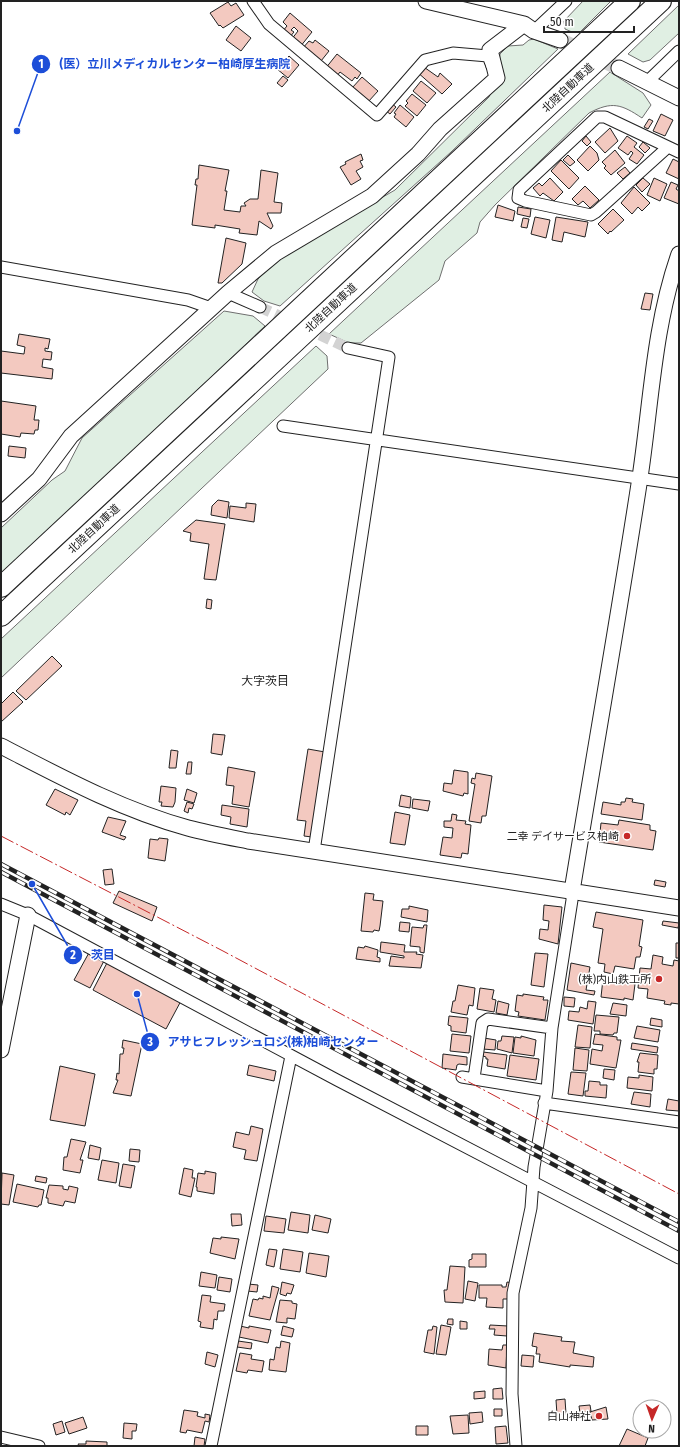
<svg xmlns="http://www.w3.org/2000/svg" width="680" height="1447" font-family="'Fira Sans Condensed','Noto Sans JP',sans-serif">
<rect width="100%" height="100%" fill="#fff"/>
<!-- green -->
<path fill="#e0efe3" stroke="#6f6f6f" d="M583 1H611L580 32H572L565 29 564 21Z
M679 5V33L650 60 643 62 628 54Z
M534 39 558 49 451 152 280 306 264 301 252 292 258 279 279 257 395 190 489 97 498 78 500 54 508 46 523 45 529 40Z
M610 72 643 93 651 105 642 118C621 104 612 101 589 113L495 205 480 222 477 233 445 261 439 280 361 343H349L329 334Z
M224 311 253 316 265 326 1 576V528L52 480 65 471 82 438Z
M316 346 327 356 328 369 1 678V639Z"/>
<!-- building -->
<path fill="#f3c9c0" stroke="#222" d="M228 2 231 6 236 3 244 15 223 28 220 25 219 26 210 13Z
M290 13 312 32 300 47 291 40 298 31 294 27 291 30 294 32 289 38 282 32 287 26 283 22Z
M236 26 251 38 241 51 226 40Z
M315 40 329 51 321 61 319 59 317 61 302 49 309 41 313 43Z
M337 54 361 73 357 79 355 77 352 81 340 72 336 77 325 69Z
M289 56 299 65 288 78 277 69Z
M421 65 438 77 440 73 452 84 442 94 416 71Z
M283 76 288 80 282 87 277 83Z
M362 77 378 91 368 102 352 88Z
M421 81 436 93 427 103 413 91Z
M412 94 426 105 417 116 405 106 408 103 406 101Z
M391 103 396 107 390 114 385 110Z
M400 105 414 117 406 127 394 117 396 114 394 113Z
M661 114 673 120 665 136 653 131Z
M649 119 653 121 648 129 644 127Z
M610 128 618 141 605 153 595 142Z
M586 136 591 142 587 146 582 141Z
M627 136 637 143 634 147 644 155 637 164 629 159 633 153 631 151 628 155 618 148Z
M643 142 650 148 645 153 639 147Z
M590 146 597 153 599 160 588 171 577 160Z
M615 150 625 163 611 175 604 168 606 166 602 162Z
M361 154 363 160 360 161 363 167 356 171 361 179 351 185 340 167 346 164 345 162Z
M568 155 575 162 570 166 563 160Z
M673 159 679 162V179L666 173Z
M561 160 579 178 569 189 551 171Z
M199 165 229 170 225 191H227L224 210 240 212 241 206H246L244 203 250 199H258L261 170 278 173 274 202 282 203 281 213H267L273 226 271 229 259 221 257 235 239 233 240 229 215 225V228L192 225 197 185H195L196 179H198Z
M625 167 630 173 623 179 617 173Z
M550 178 563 192 554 201 543 193 540 196 533 188 539 183 542 186Z
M643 178 650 184 642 192 636 185Z
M654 178 667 184 660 201 647 195Z
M671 182 678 185 676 189 679 191V204L664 198Z
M585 186 599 200 590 208 583 201 578 205 572 199Z
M634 187 650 203 642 211 638 207 632 214 621 203Z
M498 205 515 211 513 221 495 217Z
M518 207 531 209 530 217 517 214Z
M613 209 624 220 611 232 610 231 608 234 598 224Z
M535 217 550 220 546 238 531 234Z
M556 217 588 222 585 237 564 232 562 242 552 240Z
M523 218 529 219 527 228 521 227Z
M226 238 246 243 242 264 222 283H218Z
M645 293 653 294 650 310 641 309Z
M19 334 50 339 48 349 45 348V351L52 352 51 360 43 359 42 367 53 369 52 379 1 373V351L24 354 25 347 17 345Z
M1 401 36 406 34 420H39L38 430H35L34 434 21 433 20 437 1 434Z
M9 446 26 448 25 458 8 456Z
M218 500 229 502 227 518 211 515 212 506Z
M246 503 256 504 254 522 229 518 230 506 246 508Z
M196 520 225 524 216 580 204 579 209 544 190 541 191 533 183 531Z
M207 599 212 600 211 609 206 608Z
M52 656 62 666 26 700 16 691Z
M13 692 23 702 1 722V704Z
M213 734 225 735 222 755 211 753Z
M308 749 325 752 312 837 304 836 306 821 297 820Z
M171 750 178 751 176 768H169Z
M188 762H192L191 774H186Z
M228 767 255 772 249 807 232 804 234 786 226 785Z
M454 770 468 772V794L464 793 463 796 443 791 444 783 452 784Z
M476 773 492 776 486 816H482L481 823 469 821 475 784 471 783 472 778 475 779Z
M161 786 176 788 175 802 173 807 161 806 162 802H159Z
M55 789 78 800 70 815 66 812 65 815 46 805Z
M187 789 197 793 194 803 184 800Z
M401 795 411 797 410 808 399 806Z
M626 798 633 799 632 802 644 804 642 820 601 814 603 802 621 805V802H625Z
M413 799 430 801 428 811 412 808Z
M187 802 194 804 192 809 189 808 188 813 184 811Z
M222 805 249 809 247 827 230 824 231 817 221 815Z
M395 812 410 815 405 845 390 843Z
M452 814 457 815 456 820 466 821 465 824 471 825 468 854 462 853 461 858 440 855 443 837 452 838 453 828 444 827V821H451Z
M108 817 126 821 120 835 126 837 124 840 102 832Z
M619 820 650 825V830L656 831 653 850 599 842 601 823 618 825Z
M159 838 168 839 165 861 148 858 150 839 158 840Z
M112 869 114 884 105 885 103 870Z
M655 880 666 882 665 887 654 885Z
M119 891 157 907 152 921 113 903Z
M365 893 374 894 373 900 383 901 380 926 379 931 374 930 373 932 361 931Z
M544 905 562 907 558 944 539 939 540 929 548 930 549 921 543 920Z
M409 906 428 910 427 922 401 917 402 909H409Z
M596 912 643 920 639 946 642 947 640 957H636L634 969 615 966 613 974 604 972 605 964 598 963 603 929 593 927Z
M663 921 679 923 678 928 662 925Z
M400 922 410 923 409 932 399 931Z
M424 925H427L424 953 420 952V947L410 946 412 927 423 928Z
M381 942 405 945 404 952H417L416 954 423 955 421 968 389 966 391 956 404 958V956L380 952Z
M676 943H679V958H676Z
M365 946 378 950 377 957 380 958V962L356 959 358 947 364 948Z
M91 949 106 957 90 988 74 980Z
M535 953 548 954 544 987 531 985Z
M653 955 663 957 662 964 673 966 674 960 679 961V1004L671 1003V1005L664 1004 665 1001 647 998 648 989 638 988 640 968 651 969Z
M109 959 182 999 166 1029 93 990Z
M571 963 590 967 586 990 595 991 594 995 567 990Z
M614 978 628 980 627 982 635 984 633 1000 624 998V1000L601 997 603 979 614 981Z
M458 985 475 988 473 1006 469 1005 467 1015 451 1012 453 1001H455Z
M480 988 494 990 492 999 496 1000 494 1012 477 1009Z
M523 994 544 997 543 1000H548L545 1020 518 1016 519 1012 515 1011 517 995 523 996Z
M564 997 575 998 574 1007 564 1006Z
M498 1001 509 1004 507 1015 496 1013Z
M588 1001 596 1002 593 1024 568 1020 569 1011 579 1012 580 1007 587 1009Z
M613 1003 627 1005 626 1016 610 1014Z
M596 1015 619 1017 617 1033H614L613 1035 600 1034V1031H594Z
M449 1016 468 1018 466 1033 451 1031V1026L448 1025Z
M651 1018 662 1020V1027L650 1025Z
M578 1025 592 1027 590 1048 575 1047Z
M637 1026 660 1030 658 1042 634 1038Z
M452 1034 471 1036 469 1053 450 1051Z
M595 1034 617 1037V1040H621L616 1068 590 1064 592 1049 602 1051 603 1045 593 1044Z
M502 1036 514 1037 512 1053 497 1049 498 1041H501Z
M521 1036 536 1040 534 1056 513 1053 515 1037 521 1038Z
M484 1038 496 1040 495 1050 483 1049Z
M123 1040 142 1044 131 1096 113 1093 118 1080H116L117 1073 119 1074 120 1054H123L124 1048H122Z
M632 1043 658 1047 657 1053 631 1049Z
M575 1048 589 1050 587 1071 573 1070Z
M483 1052 507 1055 505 1069 487 1066 488 1059H486V1057L483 1056Z
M640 1053 658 1055 657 1069H654V1074L638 1072 639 1062H637Z
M443 1054 467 1057V1065L459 1064 457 1065 456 1070 442 1068Z
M510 1055 539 1059 536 1080 507 1076Z
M249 1065 276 1071 274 1081 247 1075Z
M60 1066 95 1074 85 1126 50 1120Z
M604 1069 615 1070 614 1080 603 1078Z
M571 1072 586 1073 583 1096 568 1094Z
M639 1075 653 1077 652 1091 627 1088 628 1077 639 1078Z
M589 1081 600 1082V1085H607L606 1098 585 1096V1091H588Z
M634 1092 651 1094 650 1107 631 1104Z
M668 1099 679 1101V1111L666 1110Z
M251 1126 263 1129 257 1161 244 1159 246 1150 233 1147 236 1132 249 1135Z
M71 1139 86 1142 80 1160H83L80 1173 63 1170 64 1157H67Z
M90 1145 101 1148 99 1160 88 1158Z
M130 1149 140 1150 139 1162 129 1161Z
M102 1160 119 1163 116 1183 98 1180Z
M123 1164 135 1166 131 1188 119 1186Z
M184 1168 193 1170 192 1178H195L191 1197 179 1194Z
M205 1171 216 1173 214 1194 197 1191V1187H196L198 1173 205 1174Z
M2 1173 14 1175 9 1205 1 1204Z
M36 1176 47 1178 46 1183 35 1181Z
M17 1184 44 1190 41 1205H39L38 1207 13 1202Z
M49 1185 63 1186V1189L68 1190 69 1186 78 1188 75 1203 65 1201 63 1206 48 1203V1198H46Z
M291 1212 310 1215 308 1233 288 1230Z
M231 1214H241L242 1225 232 1226Z
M315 1215 331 1219 328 1233 312 1230Z
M266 1216 286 1219 284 1233 264 1231Z
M221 1237 239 1239 235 1259 210 1253 213 1238 221 1239Z
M269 1249 277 1250 274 1267 266 1265Z
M283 1249 303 1252 300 1272 280 1269Z
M309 1253 329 1256 326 1277 306 1273Z
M472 1254H486V1267H469V1260L472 1259Z
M450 1266 465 1267 463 1303 445 1302 444 1290H447Z
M201 1272 217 1275 215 1288 199 1286Z
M219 1277 232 1279 230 1292 217 1290Z
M468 1281 478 1283 475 1301 465 1299Z
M282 1282 294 1285 291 1294 287 1293 286 1296 280 1294Z
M507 1282 513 1283 510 1299H503V1308L486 1307 487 1298H479V1285H502V1287H506Z
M248 1284 258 1285 257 1292 247 1291Z
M272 1286 279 1288 270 1320 249 1316 253 1299 258 1300 259 1298 263 1299V1296L270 1298Z
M202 1295 211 1296 210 1302 225 1304 224 1311H218L217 1320 214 1319 213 1329 200 1327 201 1322 198 1321Z
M280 1300 292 1301V1303L297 1304 295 1319 287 1318V1323L276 1322Z
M448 1319H453V1325L447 1324Z
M460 1321 467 1322V1329H460Z
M441 1325 451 1327 446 1355 436 1354Z
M490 1325 508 1326 507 1336 494 1335 495 1329H489Z
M240 1326 249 1328V1326L271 1330 268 1343 239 1337Z
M283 1326 294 1329 292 1337 281 1335Z
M433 1326 437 1327 434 1354 424 1352 428 1330H432Z
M534 1333 562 1337 561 1341 575 1342 573 1353 594 1357 593 1367 570 1365V1367L539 1362 540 1354H536L537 1347 532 1346Z
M238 1341 252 1343 251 1349 237 1347Z
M281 1341 290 1343 286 1372 269 1370 270 1359 274 1360 276 1347 280 1348Z
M503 1345H507L506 1368 488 1365 489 1349 502 1350Z
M207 1352 218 1355 215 1367 205 1364Z
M240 1353 252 1355 251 1359 264 1361 262 1372 248 1370 247 1373 236 1371Z
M522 1355 534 1356 533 1367 521 1366Z
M502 1388 503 1399H493V1389Z
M485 1391V1398L474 1399V1392Z
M565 1399 566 1414 557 1415 556 1400Z
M590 1405 591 1411 580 1413 579 1406Z
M606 1407 608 1419 592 1420 590 1412Z
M494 1409H502V1416H494Z
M184 1410 198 1412 197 1416 205 1418V1414L210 1415 209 1422 205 1421 202 1433 187 1430 186 1433 180 1432Z
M482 1412 483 1422 470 1424 469 1413Z
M468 1415 469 1433 453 1434 450 1416Z
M83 1417 87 1428 69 1434 65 1423Z
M62 1421 65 1432 56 1435 53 1424Z
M124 1423 137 1424 136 1431H132V1439L123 1438Z
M416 1426H428V1435H416Z
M506 1426 508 1443 496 1444 495 1427Z
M627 1429 648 1438 645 1446H619Z
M195 1437 205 1439 204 1446H194Z
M86 1441 107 1442V1446H79L78 1444H86Z"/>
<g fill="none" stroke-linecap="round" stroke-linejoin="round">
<!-- street-tunnel -->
<path stroke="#d3d3d3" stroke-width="11" stroke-dasharray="11 5.5" stroke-linecap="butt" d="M260 307 348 348"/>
<!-- secondary-tunnel -->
<path stroke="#d3d3d3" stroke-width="15" stroke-dasharray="15 8" stroke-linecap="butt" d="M560 40 619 68"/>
<defs>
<path id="street" d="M253 1 269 24 377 115 425 60 453 53 488 56 492 66
M534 31 566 1
M647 82 679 51
M668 147 596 212 591 215 525 201 518 198 519 190 597 117H605L679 152
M1 267 188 300 211 308
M228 293 260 307
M283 426 679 484
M314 851 389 357 348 348
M1 904 28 915 337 1080 679 1258
M462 1077 547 1091
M474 1078 482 1023 488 1019 552 1028
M544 1103 679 1122
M1 1437 39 1446
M211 1446 291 1056
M516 1446 512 1394 513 1293 531 1208 534 1167 547 1091 552 1028 572 900V891"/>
<path id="secondary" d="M426 1 524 24 534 31 560 40
M619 68 679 98
M1 514 39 479 71 436 228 293 276 253 372 196 418 154 440 129 497 78 490 50 524 24
M1 746C61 777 122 810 188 828 207 833 228 837 248 841L679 908
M572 891C594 756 618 620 639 484 651 408 653 328 679 254
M1 1050 28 915"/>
<path id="highway" d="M1 587 630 1
M1 616 661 1"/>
</defs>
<!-- street casing -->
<use href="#street" stroke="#222" stroke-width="13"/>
<!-- secondary casing -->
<use href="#secondary" stroke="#222" stroke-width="17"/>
<!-- highway casing -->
<use href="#highway" stroke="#222" stroke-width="22"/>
<!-- street -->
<use href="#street" stroke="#fff" stroke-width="11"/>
<!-- secondary -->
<use href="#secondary" stroke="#fff" stroke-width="15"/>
<!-- highway -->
<use href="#highway" stroke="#fff" stroke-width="20"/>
<defs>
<path id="rail" d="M1 864 679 1222
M1 872 679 1231"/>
</defs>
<!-- rail casing -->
<use href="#rail" stroke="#222" stroke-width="4.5"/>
<!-- rail -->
<use href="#rail" stroke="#fff" stroke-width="3" stroke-dasharray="9" stroke-linecap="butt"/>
<!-- power -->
<path stroke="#c62828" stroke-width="1" stroke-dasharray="14 3 2 3" stroke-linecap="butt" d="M1 836 223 951 679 1194"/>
</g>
<!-- markers -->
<g fill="#c62828" stroke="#fff" stroke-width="1.5">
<circle cx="627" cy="836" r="4"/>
<circle cx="659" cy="979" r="4"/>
<circle cx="599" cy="1416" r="4"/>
</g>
<g text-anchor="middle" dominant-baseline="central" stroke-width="3" stroke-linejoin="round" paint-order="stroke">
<!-- street labels -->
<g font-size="11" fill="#222" stroke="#fff">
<text transform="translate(568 88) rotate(-43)">北陸自動車道</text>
<text transform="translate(331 308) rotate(-43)">北陸自動車道</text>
<text transform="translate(94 529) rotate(-43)">北陸自動車道</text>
</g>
<!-- poi labels -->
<g font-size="11" fill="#222" stroke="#fff" text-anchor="end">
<text x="619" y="836">二幸 デイサービス柏崎</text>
<text x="651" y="979">(株)内山鉄工所</text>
<text x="591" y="1416">白山神社</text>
</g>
<!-- neighbourhood labels -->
<g font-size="12" fill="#222" stroke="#fff">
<text x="265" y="681">大字茨目</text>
</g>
</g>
<!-- callouts -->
<path fill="none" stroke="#1d4ed8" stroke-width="1.5" d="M17 131L41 64M32 884L73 955M137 994L150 1042"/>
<g fill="#1d4ed8" stroke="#fff" stroke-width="1.5">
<circle cx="17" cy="131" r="4"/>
<circle cx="32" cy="884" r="4"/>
<circle cx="137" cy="994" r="4"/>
<circle cx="41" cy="64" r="10"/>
<circle cx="73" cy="955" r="10"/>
<circle cx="150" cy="1042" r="10"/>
</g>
<g font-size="12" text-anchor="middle" font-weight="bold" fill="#fff">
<text x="41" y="68">1</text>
<text x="73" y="959">2</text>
<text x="150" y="1046">3</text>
</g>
<g font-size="12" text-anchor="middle" font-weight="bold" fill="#1d4ed8" stroke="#fff" stroke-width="3" stroke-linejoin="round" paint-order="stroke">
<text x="175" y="68">(医）立川メディカルセンター柏崎厚生病院</text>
<text x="103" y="959">茨目</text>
<text x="273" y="1046">アサヒフレッシュロジ(株)柏崎センター</text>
</g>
<!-- border -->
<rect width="680" height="1447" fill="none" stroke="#222222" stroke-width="4"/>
<!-- north arrow -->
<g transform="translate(652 1419) rotate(182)"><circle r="19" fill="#ffffff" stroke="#a7a7a7"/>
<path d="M0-3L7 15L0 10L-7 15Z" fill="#c62828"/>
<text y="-6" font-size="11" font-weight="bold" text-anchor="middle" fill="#222222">N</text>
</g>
<!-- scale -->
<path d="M544 26v6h90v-6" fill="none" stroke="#222222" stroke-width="2"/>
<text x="550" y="26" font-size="12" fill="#222222" stroke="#ffffff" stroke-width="3" paint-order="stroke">50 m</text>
</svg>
